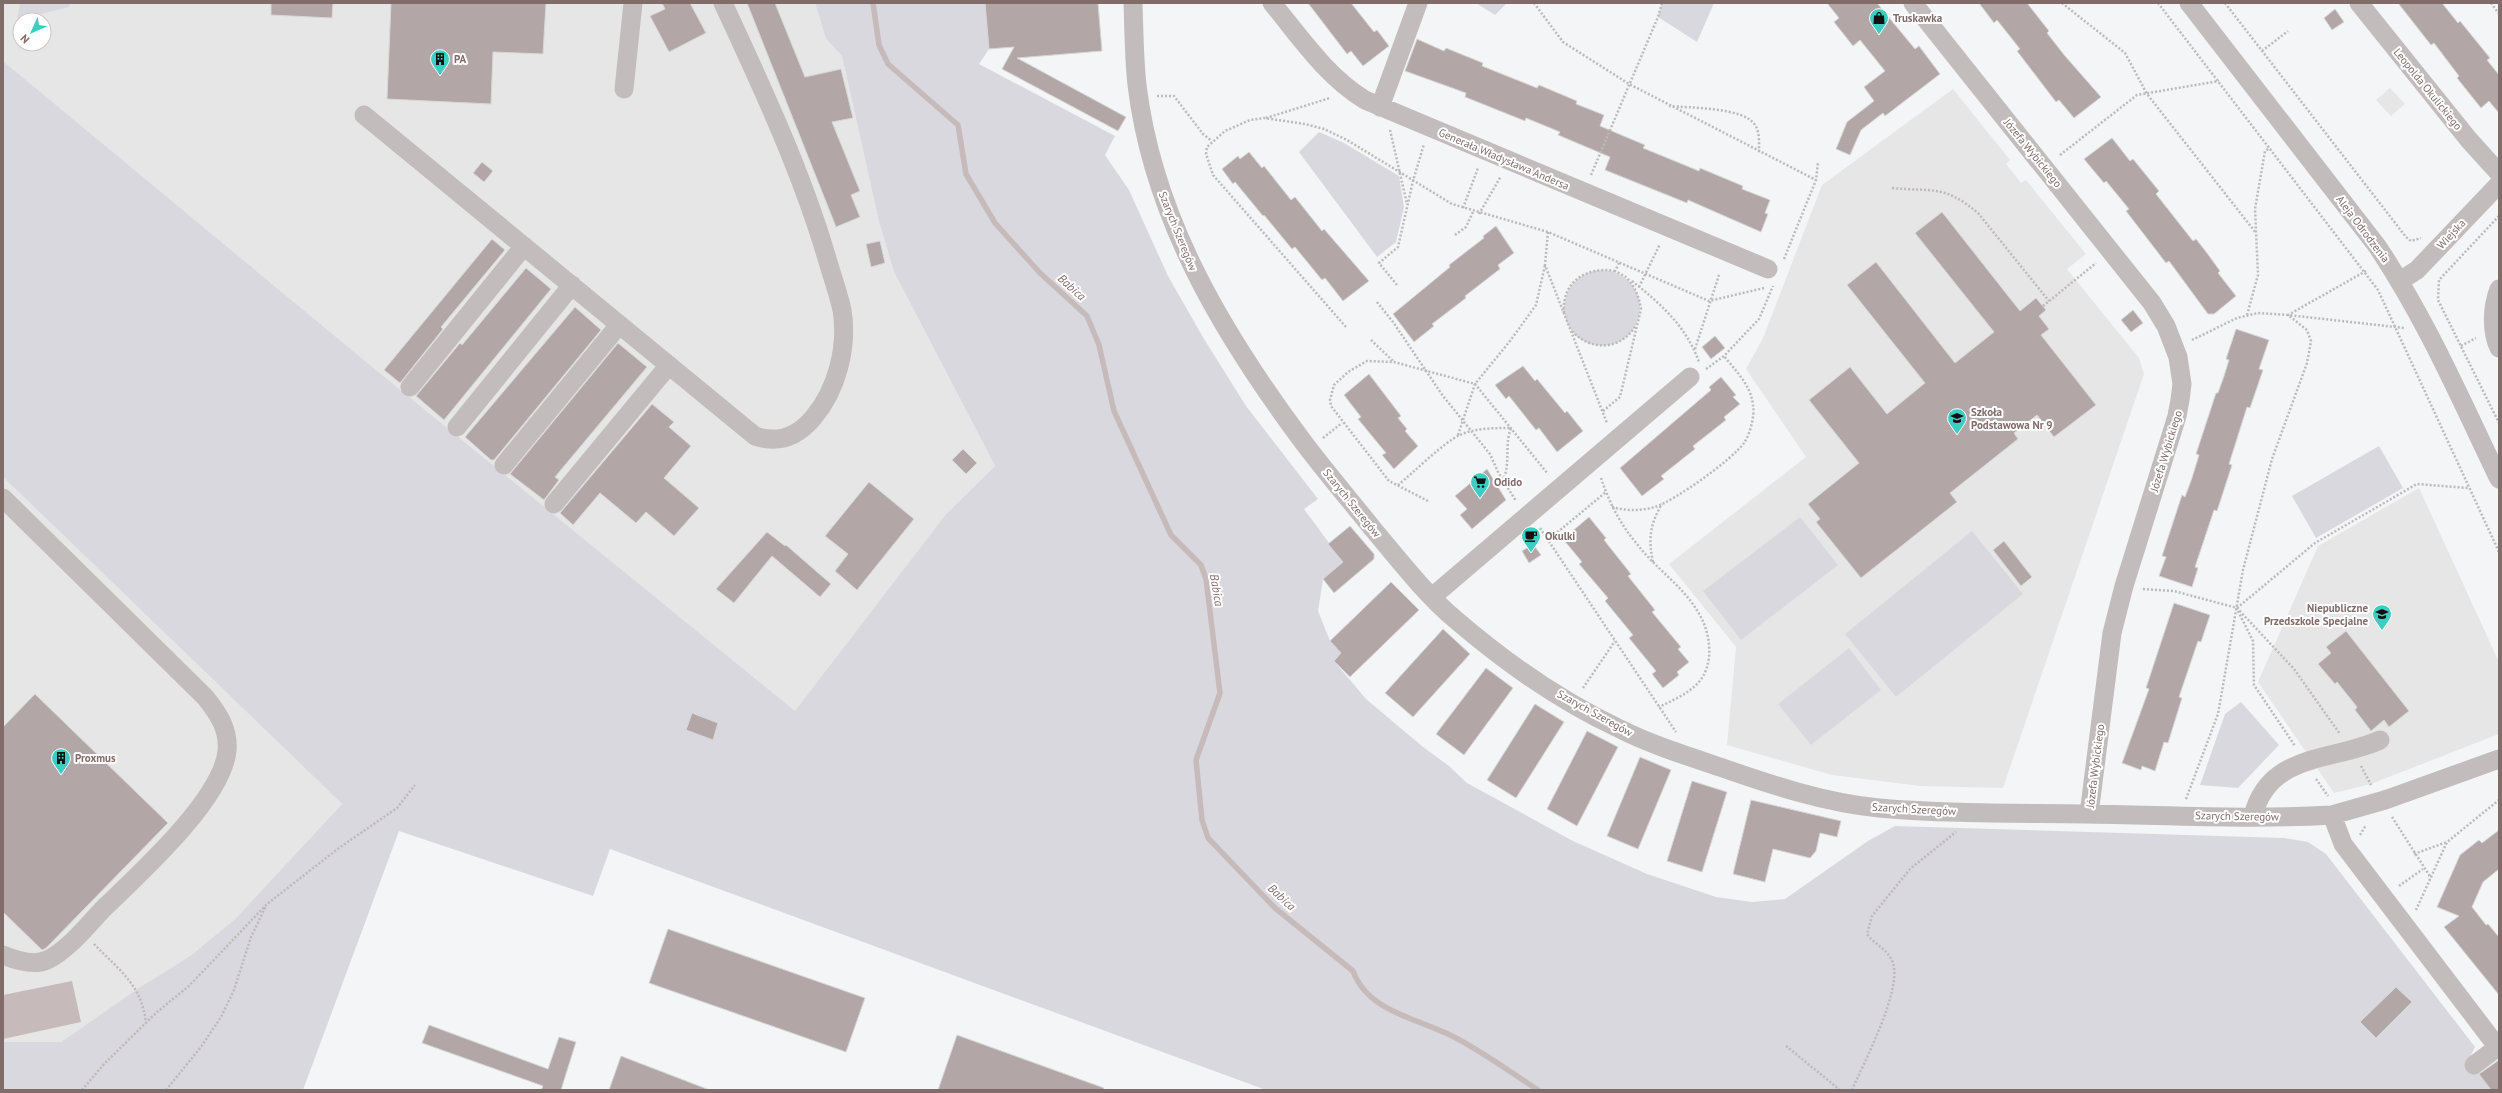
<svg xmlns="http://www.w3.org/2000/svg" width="2502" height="1093" font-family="'PT Sans',sans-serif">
<rect width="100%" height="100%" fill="#f4f5f6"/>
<!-- built -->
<path fill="#e7e6e7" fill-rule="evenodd" d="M3 3H815L826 39 842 56 879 222 894 272 995 466 946 514 795 712 370 365 3 61ZM20 20H44V44H20Z
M2390 88 2405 104 2391 116 2376 100Z
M1953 89 2010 160 2006 164 2021 183 2026 180 2086 254 2067 269 2139 358 2144 374 2003 788 1920 786 1832 775 1727 745 1736 647 1669 564 1806 457 1746 369 1763 338 1822 185Z
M3 477 342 804 235 919 190 956 137 989 61 1042H3Z
M2419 488 2499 662V734L2371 784 2334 793 2258 682 2318 546Z"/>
<!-- green -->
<path fill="#dad8df" d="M20 3H70L69 7 17 20Z
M815 3H985L989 49 979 64 1115 136 1105 155 1129 190 1168 276 1204 339 1246 406 1318 499 1304 509 1343 562 1323 579 1318 611 1330 641 1341 653 1334 661 1366 699 1423 747 1449 766 1467 783 1573 841 1647 874 1716 897 1752 902 1785 899 1868 841 1895 826 2284 838 2308 842 2326 854 2475 1047 2469 1059 2491 1090H1266L610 849 593 896 399 831 303 1090H3V1042H61L137 989 190 956 235 919 342 804 3 477V61L370 365 795 711 946 514 995 466 894 272 879 222 842 56 826 39Z
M1476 3H1507L1495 15Z
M1662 3H1714L1697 42 1658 17Z
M1319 132 1344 143 1399 176 1404 207 1396 242 1377 257 1299 152Z
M1564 308a38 38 0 1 1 76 0a38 38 0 1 1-76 0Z
M2379 446 2403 488 2316 538 2292 496Z
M1800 517 1838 565 1741 640 1703 591Z
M1972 531 2023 594 1896 697 1845 634Z
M1849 648 1881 690 1811 745 1778 704Z
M2241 702 2279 745 2238 788 2200 785 2225 714Z"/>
<!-- water -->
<path fill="#c6baba" d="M72 981 81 1022 3 1039V995Z"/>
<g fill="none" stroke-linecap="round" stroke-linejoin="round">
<!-- stream -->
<path stroke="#c6baba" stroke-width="5.5" d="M873 3 879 45 888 64 958 125 966 174 995 223 1040 273 1087 316 1099 345 1114 411 1171 535 1201 565 1206 579 1220 693 1196 760 1202 820 1208 838 1275 908 1353 971C1368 1012 1417 1018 1452 1036 1482 1051 1510 1072 1538 1090"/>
</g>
<!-- building -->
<path fill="#b2a7a6" stroke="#d6d7d8" d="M271 3H333L332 18 271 15Z
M391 3H546L543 54 493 52 491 104 387 99Z
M662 3H690L706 33 669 52 650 16 665 9Z
M747 3H775L805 77 841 69 853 118 832 122 860 191 851 195 860 217 836 227Z
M985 3H1098L1102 51 1017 58 1126 117 1118 131 1002 69 1014 47 989 49Z
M1308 3H1351L1374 32 1377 30 1389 46 1363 66 1351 51 1347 54Z
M1827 3H1877L1915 49 1919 46 1940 74 1885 116 1883 113 1861 130 1850 155 1836 149 1847 122 1874 101 1864 87 1885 71 1860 40 1853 46 1834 22 1839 18Z
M1979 3H2027L2049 31 2047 33 2065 56 2101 97 2074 118 2059 100 2056 102 2017 51 2020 49 1997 20 1994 23Z
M2398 3H2442L2458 23 2460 21 2490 58 2487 60 2499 75V113L2489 101 2481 108 2457 78 2459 76 2434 43 2431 45Z
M2335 9 2344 22 2332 30 2324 18Z
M1417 39 1444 51 1446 48 1483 63 1482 66 1537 88 1539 85 1577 101 1576 104 1604 115 1600 126 1645 145 1643 148 1699 171 1700 168 1719 176 1743 186 1742 189 1770 200 1765 213 1768 214 1761 232 1688 200 1687 203 1605 170 1610 157 1558 135 1560 132 1526 118 1525 121 1465 97 1466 93 1405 71Z
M2112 138 2130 161 2133 159 2159 191 2156 194 2193 241 2196 239 2207 253 2220 271 2218 273 2236 296 2214 314H2208L2169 261 2166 263 2126 211 2129 209 2106 181 2104 183 2084 159Z
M1249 152 1262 168 1264 166 1291 200 1295 197 1322 231 1324 229 1369 281 1343 301 1325 278 1322 280 1295 247 1292 249 1264 215 1263 216 1235 182 1233 184 1222 169 1238 156 1240 159Z
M482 162 493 171 484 182 473 173Z
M1942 212 2020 311 2036 298 2046 310 2039 316 2049 329 2041 335 2096 405 2054 437 2037 415 2014 433 2018 439 1950 493 1957 502 1861 578 1816 522 1820 519 1808 504 1859 463 1809 400 1850 367 1887 414 1925 383 1847 285 1876 262 1955 363 1994 332 1915 233Z
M1496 226 1514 253 1498 265 1500 269 1465 296 1466 298 1432 324 1434 326 1414 342 1393 314 1450 267 1449 265 1484 238 1483 236Z
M492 239 505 250 441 327 443 329 400 383 384 370Z
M880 241 885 263 871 267 866 244Z
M526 268 551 289 444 420 416 396 460 343 462 345Z
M575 307 601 330 494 460H491L465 437Z
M2133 310 2143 323 2131 332 2121 320Z
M2236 329 2269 340 2259 369 2263 370 2250 408 2247 407 2229 464 2232 465 2220 502 2217 511 2214 510 2195 567 2198 568 2192 587 2159 576 2166 557 2162 556 2182 495 2185 497 2192 478 2199 455 2196 454 2216 393H2218L2224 376 2229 360 2226 359Z
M1715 336 1725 348 1711 359 1702 347Z
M618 343 647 367 555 477 559 480 544 500 510 474Z
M1523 366 1535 381 1537 379 1565 413 1567 411 1583 431 1557 452 1539 428 1536 430 1509 396 1506 399 1495 385Z
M1369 374 1401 416 1398 418 1407 429 1405 431 1418 446 1394 469 1382 455 1386 453 1358 419 1361 417 1344 395Z
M1721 377 1736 395 1733 397 1740 404 1724 417 1726 420 1693 446 1695 449 1661 476 1664 479 1642 496 1620 468 1711 390 1709 387Z
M652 404 674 422 669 427 691 446 664 478 699 508 674 536 646 512 636 523 600 493 573 525 560 513Z
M963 449 977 463 966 474 952 460Z
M1487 469 1506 500 1472 529 1460 515 1467 509 1455 496Z
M869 482 914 519 857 590 835 571 848 554 825 536Z
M1589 517 1606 538 1604 540 1631 574 1628 576 1655 610 1652 612 1681 647 1678 649 1689 662 1677 672 1679 675 1663 688 1652 674 1656 671 1629 638 1633 635 1605 601 1608 598 1579 564 1582 562 1563 539Z
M1350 526 1374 554V559L1334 593 1323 579 1343 562 1328 544Z
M767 532 785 546 786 545 831 584 820 597 772 556 734 603 716 589Z
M2004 541 2032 577 2021 586 1993 550Z
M1533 544 1541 555 1529 563 1522 551Z
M1391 582 1419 610 1350 677 1334 661 1341 653 1330 641Z
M2174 603 2210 615 2201 642 2198 641 2179 697 2182 698 2168 743 2164 742 2155 771 2142 766 2141 770 2122 763 2149 689 2146 688Z
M1443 629 1470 654 1413 717 1385 693Z
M2346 631 2409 711 2389 727 2384 720 2371 731 2355 710 2357 707 2337 682 2335 684 2318 664 2331 653 2326 647Z
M1486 668 1513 688 1464 755 1436 734Z
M35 694 168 823 46 948 42 950 3 912V727Z
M1535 704 1564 722 1516 798 1487 780Z
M692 713 718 723 713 740 686 730Z
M1587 731 1618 747 1577 826 1547 809Z
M1640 757 1671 770 1638 849 1607 836Z
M1692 781 1727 792 1702 872 1667 861Z
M1751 800 1841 821 1837 837 1820 833 1816 851 1810 858 1773 849 1765 882 1733 874Z
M2499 830V869L2483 882 2472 907 2486 925 2488 924 2499 937V995L2444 927 2459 916 2437 907 2460 855 2479 840 2482 843Z
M668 929 865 998 846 1052 649 983Z
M2396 987 2412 1002 2376 1038 2360 1022Z
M429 1025 548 1069 559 1037 576 1042 561 1090H541L543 1086 422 1043Z
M957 1035 1104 1088 1103 1090H938Z
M621 1056 707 1089 706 1090H609Z
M2499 1060V1090H2491L2479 1074Z"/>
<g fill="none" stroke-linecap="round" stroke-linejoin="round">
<!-- path -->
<path stroke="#bdb9b8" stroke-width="2.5" stroke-dasharray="2 2" stroke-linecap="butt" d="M1534 3 1563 42 1629 84 1816 180
M2062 3 2125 53 2147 94 2256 233
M2158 3 2378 290 2499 552
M2225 3 2406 237 2411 241 2421 238
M2491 3 2499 14
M2262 51 2288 31
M1157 96H1174L1203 134 1212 141
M1669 106C1689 108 1744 107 1755 125 1760 132 1759 144 1759 153
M1266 118 1330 98
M1390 130 1407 204
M2060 155 2137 95 2219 81
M1591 175 1658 17 1662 3
M1892 188C1933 192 1943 184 1978 213L2049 301
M1463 208 1478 168
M1479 214 1501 176
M2499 216 2439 280 2438 300 2499 423
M1548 232 1545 265 1607 423
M1455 235 1466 227 1473 212
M1784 259 1816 180 1818 162
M1619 263 1615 271 1626 277
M2366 271 2288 315 2404 328
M1632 281C1661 304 1686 326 1699 362
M1397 285 1379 263 1398 247 1413 181 1424 144
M1639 287 1660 244
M1377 302 1393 322 1443 396 1490 454 1498 472 1516 501
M2043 306 2096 263
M1564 313C1561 281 1588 266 1615 271
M2247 315 2258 275 2255 209 2265 151 2270 148
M1346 327 1213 175 1206 154 1207 147 1225 131 1250 120 1264 118 1305 124 1324 129 1347 140 1452 204 1548 232 1709 301 1764 288
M1572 331C1591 352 1622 350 1636 325
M1371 340 1393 361
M2461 346 2476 338
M1695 349 1719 275
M1706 369 1724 356 1759 319 1773 286
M1603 411 1620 397 1641 309C1639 296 1635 287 1626 277
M1458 435 1475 384 1510 341 1536 305 1545 265
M1323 438 1342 423
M1601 478C1609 502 1620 524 1637 544 1655 568 1683 586 1698 612 1711 632 1715 665 1698 683 1688 694 1673 700 1659 707
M1398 485C1413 473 1444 442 1460 435 1475 428 1494 428 1511 428 1504 447 1511 461 1503 481
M1428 501 1389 481 1331 406 1330 400 1334 385 1348 372 1367 361 1394 362 1475 384 1548 474
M1612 507C1626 511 1641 511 1655 507 1674 501 1732 460 1744 443 1750 434 1755 416 1753 405 1751 385 1735 370 1724 356
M1540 528 1676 732
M1548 540 1606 492
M1653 562C1648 539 1650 524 1662 504
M2143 589 2174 591 2237 608 2294 669 2340 734
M2237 608 2315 543 2417 484 2468 488
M2238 611 2253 641 2254 685 2295 746
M1583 688 1615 641
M2361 766 2371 785
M2316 779 2328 796
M2186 799 2218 714 2243 570 2272 459 2307 363 2311 341 2307 330 2288 315 2258 313 2237 318 2192 340
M2392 817 2431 878
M2360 835 2366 825
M2414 854 2447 842
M2399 886 2423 869
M2416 910 2447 842 2499 800
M94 944C119 970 142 985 146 1023
M1786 1046 1840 1090
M82 1090 104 1064 157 1012 189 986 267 904 339 848 397 808 415 785
M166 1090 201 1047 221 1017 234 990 251 937 266 906
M1852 1090C1864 1062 1902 991 1893 963 1888 949 1875 945 1867 934L1872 916 1910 869 1956 832"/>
<!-- minor -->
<path stroke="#c3bcbc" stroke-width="19" d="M1133 3C1134 30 1134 58 1137 85 1153 218 1223 334 1301 439 1324 470 1349 499 1373 529 1399 560 1425 594 1456 620 1505 662 1562 702 1620 729 1652 745 1687 756 1720 767 1771 785 1826 803 1879 808 1947 814 2017 813 2085 814 2167 815 2250 820 2332 815L2385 800 2499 759
M1272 3C1301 38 1326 76 1365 100L1768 269
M1913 3 2152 303 2166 326 2178 357 2182 384 2180 400 2177 416 2124 586 2112 633 2089 814
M2189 3 2377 246C2426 319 2461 400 2499 479
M2359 3 2469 140 2499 173
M624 89 633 3
M1380 107 1418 3
M364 115 755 436C778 444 797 437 813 418 837 390 848 347 842 310 838 292 831 273 826 255 800 168 761 85 723 3
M2400 281 2417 270 2499 184
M2499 289C2492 307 2491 331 2499 348
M410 387 524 246
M457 427 572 285
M504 465 619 325
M3 498 205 697C218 713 229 729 227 751 222 800 138 875 103 909 88 925 66 952 47 960 34 966 15 960 3 955
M554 504 669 365
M1432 597 1690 377
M2332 815 2343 844 2499 1049
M2253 816C2269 752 2332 762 2380 740
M2474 1065 2498 1047"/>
</g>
<!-- icons -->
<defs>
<symbol id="shop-pin" viewBox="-11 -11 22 30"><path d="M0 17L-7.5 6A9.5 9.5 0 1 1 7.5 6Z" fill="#3dcec3" stroke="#fff"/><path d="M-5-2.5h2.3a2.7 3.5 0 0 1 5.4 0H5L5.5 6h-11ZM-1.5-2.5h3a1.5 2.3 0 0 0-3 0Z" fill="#111"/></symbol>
<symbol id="building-pin" viewBox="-11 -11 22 30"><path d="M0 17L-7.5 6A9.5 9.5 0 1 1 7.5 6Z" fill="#3dcec3" stroke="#fff"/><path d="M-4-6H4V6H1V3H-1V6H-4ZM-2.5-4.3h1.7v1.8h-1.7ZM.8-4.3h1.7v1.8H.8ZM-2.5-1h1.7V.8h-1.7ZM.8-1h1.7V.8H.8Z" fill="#111"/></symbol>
<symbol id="school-pin" viewBox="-11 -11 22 30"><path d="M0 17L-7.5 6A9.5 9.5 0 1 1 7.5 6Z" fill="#3dcec3" stroke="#fff"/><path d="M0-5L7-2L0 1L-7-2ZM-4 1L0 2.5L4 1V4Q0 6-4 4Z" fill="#111"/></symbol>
<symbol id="supermarket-pin" viewBox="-11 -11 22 30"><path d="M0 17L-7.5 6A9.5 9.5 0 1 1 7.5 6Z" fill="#3dcec3" stroke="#fff"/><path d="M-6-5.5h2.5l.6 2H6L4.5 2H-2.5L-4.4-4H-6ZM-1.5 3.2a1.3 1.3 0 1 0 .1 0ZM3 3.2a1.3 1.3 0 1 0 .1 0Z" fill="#111"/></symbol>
<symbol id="cafe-pin" viewBox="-11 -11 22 30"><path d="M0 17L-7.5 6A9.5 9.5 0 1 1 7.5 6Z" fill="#3dcec3" stroke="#fff"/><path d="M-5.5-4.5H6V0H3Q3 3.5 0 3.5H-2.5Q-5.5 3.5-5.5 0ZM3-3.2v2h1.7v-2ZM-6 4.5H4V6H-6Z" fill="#111"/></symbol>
</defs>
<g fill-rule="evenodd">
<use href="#shop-pin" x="1868" y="7" width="22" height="30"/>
<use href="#building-pin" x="429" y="48" width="22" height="30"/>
<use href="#school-pin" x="1946" y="407" width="22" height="30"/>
<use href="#supermarket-pin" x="1469" y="471" width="22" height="30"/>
<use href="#cafe-pin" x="1520" y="525" width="22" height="30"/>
<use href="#school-pin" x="2371" y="603" width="22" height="30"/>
<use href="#building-pin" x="50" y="747" width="22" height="30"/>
</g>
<g text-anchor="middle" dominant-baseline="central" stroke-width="4" stroke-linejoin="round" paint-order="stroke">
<!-- poi labels -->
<g font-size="11" font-weight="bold" fill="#816c69" stroke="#fff" text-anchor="start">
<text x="1893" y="18">Truskawka</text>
<text x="454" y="59">PA</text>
<text x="1971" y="412">Szkoła<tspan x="1971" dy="13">Podstawowa Nr 9</tspan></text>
<text x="1494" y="482">Odido</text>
<text x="1545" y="536">Okulki</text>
<text x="2368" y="608" text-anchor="end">Niepubliczne<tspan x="2368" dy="13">Przedszkole Specjalne</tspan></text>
<text x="75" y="758">Proxmus</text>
</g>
<!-- street labels -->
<g font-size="11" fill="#816c69" stroke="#fff">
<text transform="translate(2428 89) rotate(51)">Leopolda Okulickiego</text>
<text transform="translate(2033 153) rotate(51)">Józefa Wybickiego</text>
<text transform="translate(1504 159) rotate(23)">Generała Władysława Andersa</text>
<text transform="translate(2363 229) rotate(53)">Aleja Odrodzenia</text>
<text transform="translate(1178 231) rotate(68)">Szarych Szeregów</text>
<text transform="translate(2451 234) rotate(-47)">Wiejska</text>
<text transform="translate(2166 451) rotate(-73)">Józefa Wybickiego</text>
<text transform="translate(1352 503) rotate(51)">Szarych Szeregów</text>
<text transform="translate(1595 713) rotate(29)">Szarych Szeregów</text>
<text transform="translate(2095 766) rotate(-83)">Józefa Wybickiego</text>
<text transform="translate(1914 809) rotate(3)">Szarych Szeregów</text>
<text transform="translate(2237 816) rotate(1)">Szarych Szeregów</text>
</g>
<!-- water labels -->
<g font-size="12" font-style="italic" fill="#8a7070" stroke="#fff">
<text transform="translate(1072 287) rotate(42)">Babica</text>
<text transform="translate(1217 590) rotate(80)">Babica</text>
<text transform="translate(1282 897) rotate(43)">Babica</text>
</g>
</g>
<!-- border -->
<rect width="2502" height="1093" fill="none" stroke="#816c69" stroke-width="8"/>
<!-- north arrow -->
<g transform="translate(32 32) rotate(225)"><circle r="19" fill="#ffffff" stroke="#cdc4c3"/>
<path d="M0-3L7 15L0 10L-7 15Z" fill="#3dcec3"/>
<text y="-6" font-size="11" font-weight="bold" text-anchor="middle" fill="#816c69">N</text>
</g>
</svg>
